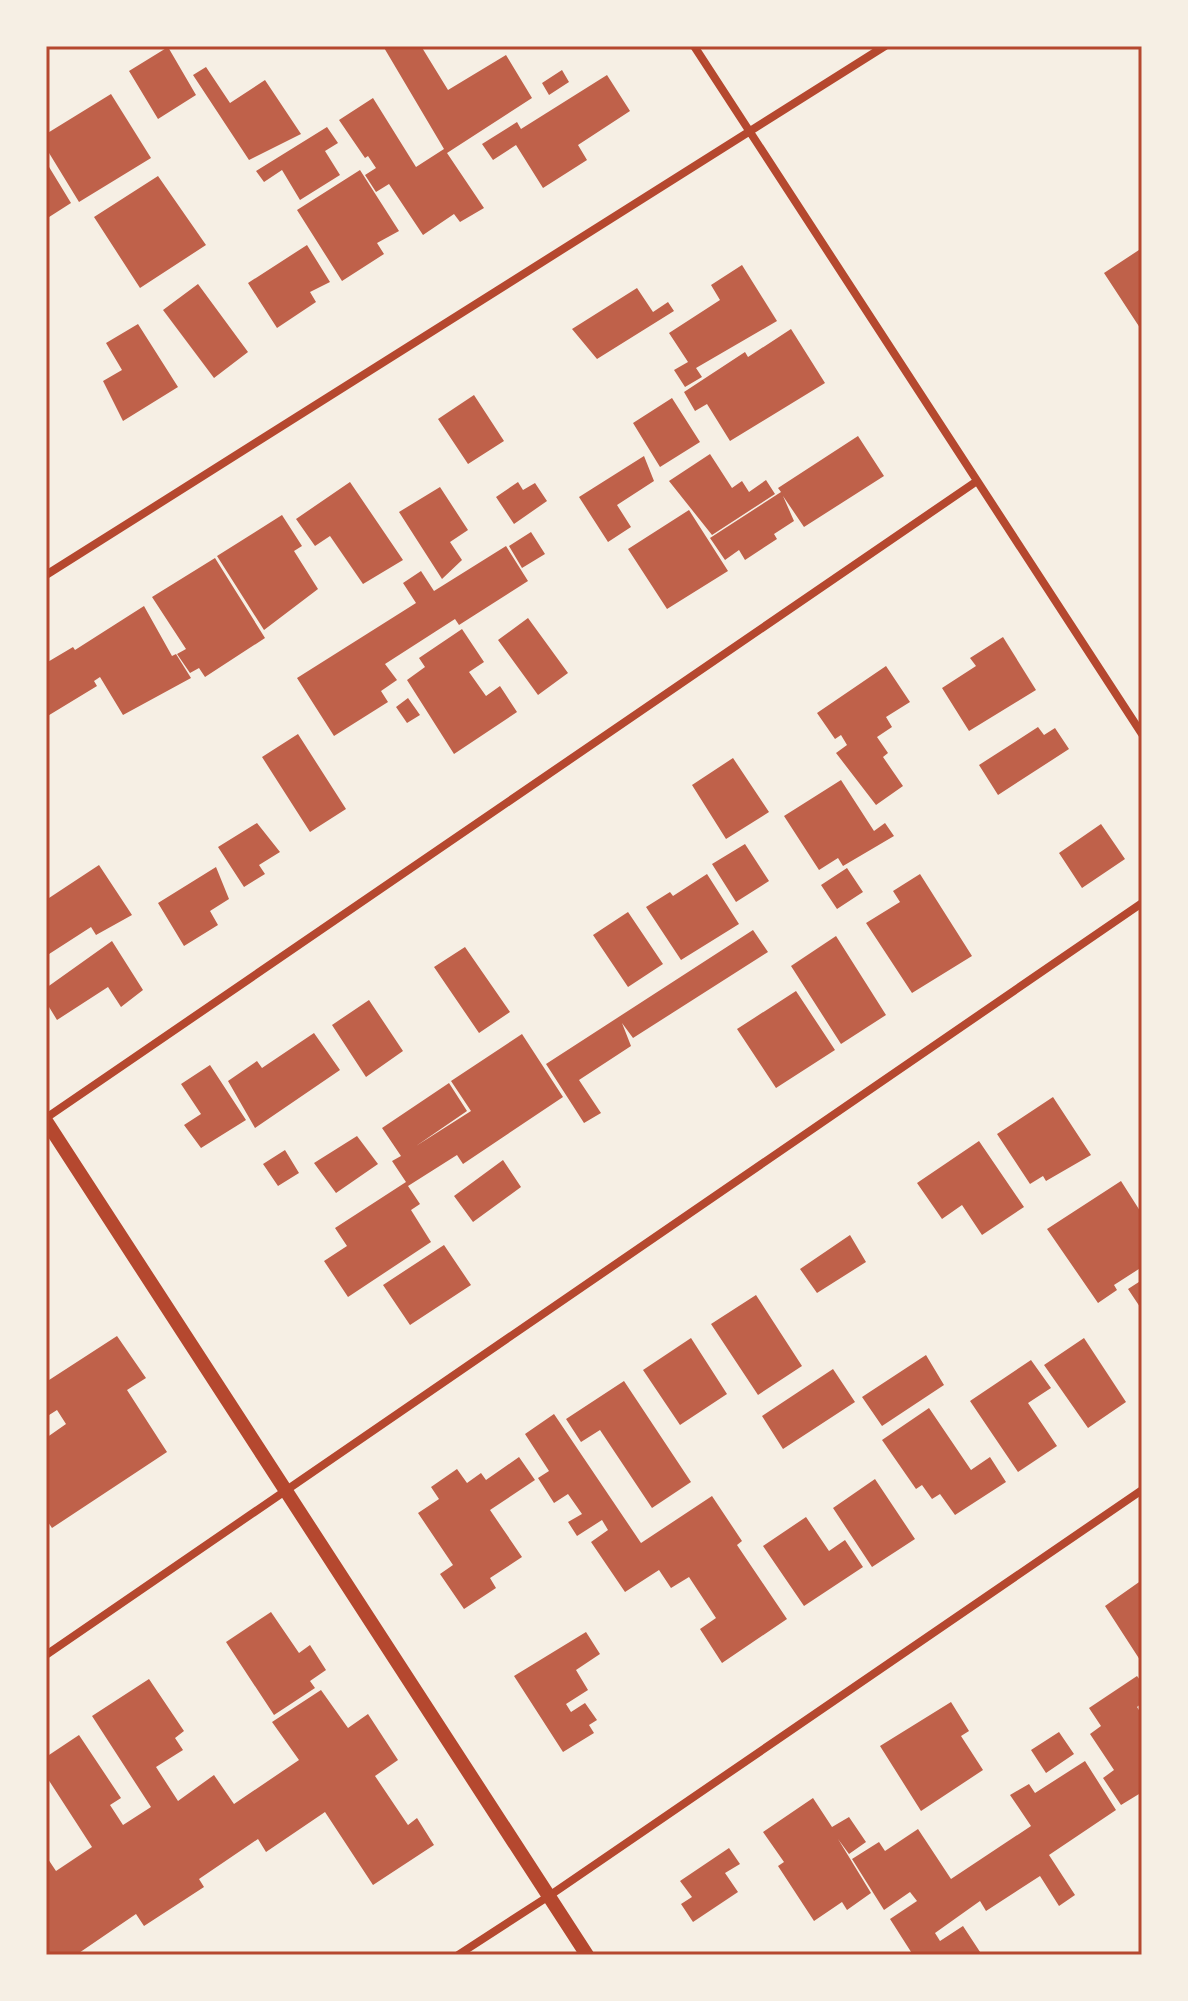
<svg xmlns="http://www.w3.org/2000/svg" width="1188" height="2001" font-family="'Roboto Condensed',sans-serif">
<rect width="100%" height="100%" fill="#f6efe4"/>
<!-- building -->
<path fill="#bf614a" d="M383 46H421L448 90 506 55 532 98 447 153 484 208 460 222 454 214 423 235 389 184 376 192 365 175 376 168 368 156 365 158 339 120 373 98 416 167 444 149Z
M168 47 196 95 158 119 129 71Z
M206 67 230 103 265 80 301 134 249 160 193 75Z
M562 70 569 82 549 95 542 83Z
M607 75 630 111 578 145 587 160 543 188 516 145 493 160 482 144 517 122 521 129Z
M111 94 151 158 79 202 46 148V134Z
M327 127 338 143 325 151 340 175 300 200 282 170 264 182 256 171Z
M46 162 71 203 46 219Z
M360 170 399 231 377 243 384 254 342 281 297 210Z
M158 176 206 245 140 288 94 217Z
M307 245 330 282 310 292 316 302 277 328 248 283Z
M1142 248V331L1104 273Z
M742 265 777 321 696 368 702 377 685 387 674 370 688 362 669 333 720 300 711 285Z
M198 284 248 352 214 378 163 310Z
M637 288 653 312 668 302 674 311 597 359 572 329Z
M138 324 178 387 123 421 103 381 122 370 106 343Z
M791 329 825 383 730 441 707 404 695 411 684 392 745 352 748 357Z
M474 395 504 441 468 464 438 419Z
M672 398 700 442 660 467 633 423Z
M858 436 884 476 804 527 783 496 794 521 774 534 777 539 745 560 739 550 725 560 710 538 781 492 778 488Z
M710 454 732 488 742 481 749 492 766 480 775 494 712 535 669 481Z
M644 456 654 481 617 505 631 527 608 542 579 497Z
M350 482 403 560 363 584 330 536 315 546 296 519Z
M518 482 523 490 535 483 547 501 514 524 496 497Z
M440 487 468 530 450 542 462 560 442 579 399 512Z
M689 510 728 571 667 609 628 549Z
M282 515 302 546 294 551 318 589 264 630 217 556Z
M531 532 545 554 522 568 509 546Z
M506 546 528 581 459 625 455 619 385 664 397 680 381 691 388 702 334 736 297 678 416 603 403 583 421 571 434 591Z
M215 558 265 638 205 677 199 668 190 673 177 654 186 649 152 597Z
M144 606 172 656 176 654 191 678 123 715 100 677 94 681 97 686 46 717V663L73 647 75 650Z
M528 618 568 673 538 695 498 640Z
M462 629 484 662 469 672 486 696 500 686 517 712 454 754 407 680 425 667 419 658Z
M1003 637 1036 690 969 731 942 688 976 666 970 658Z
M886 666 910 702 886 717 892 727 877 737 888 753 883 757 903 786 876 805 836 753 847 745 841 735 835 739 817 713Z
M408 698 420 715 407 723 396 707Z
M1038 727 1044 735 1055 728 1069 749 998 795 979 765Z
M298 734 346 809 310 832 262 757Z
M733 758 769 812 726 839 692 785Z
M841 780 874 831 885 823 894 836 843 866 838 858 819 870 784 816Z
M257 823 280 852 259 865 265 874 244 887 218 847Z
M1101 824 1125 859 1082 888 1059 853Z
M745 844 769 881 736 902 712 864Z
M99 865 132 915 96 935 91 927 46 956V900Z
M216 867 229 899 210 911 218 925 184 946 158 903Z
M847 868 863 892 837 909 821 885Z
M707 874 739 924 681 960 646 907 670 892 673 896Z
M920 874 972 956 912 993 866 923 900 902 893 891Z
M628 912 663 964 628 987 593 935Z
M753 930 768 952 633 1038 622 1023 631 1046 579 1080 601 1113 584 1123 546 1064Z
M836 936 886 1015 841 1044 791 966Z
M112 941 143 990 121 1007 108 987 57 1020 46 1002V988Z
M465 947 510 1012 479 1033 434 967Z
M796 991 835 1050 776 1088 737 1029Z
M369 1000 403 1051 366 1077 332 1025Z
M314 1033 340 1070 255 1128 228 1081 257 1061 262 1068Z
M522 1034 563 1097 463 1164 457 1155 408 1186 420 1204 411 1210 431 1242 348 1297 324 1261 347 1246 335 1228 406 1182 392 1161 401 1156 382 1128 449 1083 467 1111 416 1146 471 1111 451 1081Z
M210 1065 246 1120 201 1148 184 1125 201 1114 181 1084Z
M1053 1097 1091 1155 1046 1181 1043 1176 1030 1184 997 1134Z
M357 1136 378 1164 336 1193 314 1163Z
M979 1141 1024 1207 982 1235 962 1205 942 1219 917 1183Z
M285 1150 299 1173 278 1186 263 1164Z
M503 1160 521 1187 473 1222 454 1196Z
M1121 1181 1142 1214V1267L1114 1285 1117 1290 1098 1303 1047 1229Z
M850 1235 866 1262 817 1293 800 1269Z
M444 1245 471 1285 410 1325 383 1285Z
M1142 1280V1310L1128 1289Z
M756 1295 802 1366 758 1395 711 1324Z
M117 1336 146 1378 127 1390 167 1452 52 1528 46 1519V1438L66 1424 57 1410 46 1417V1382Z
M691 1338 727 1394 680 1425 643 1370Z
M1084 1338 1126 1402 1088 1428 1044 1365Z
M926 1355 944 1385 882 1426 862 1397Z
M1031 1360 1051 1388 1028 1403 1057 1446 1018 1472 970 1401Z
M833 1369 855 1402 783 1449 762 1416Z
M624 1381 691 1482 652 1508 600 1430 581 1442 566 1419Z
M929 1408 971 1470 990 1457 1006 1482 955 1515 940 1494 932 1499 922 1485 916 1489 882 1440Z
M554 1414 641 1543 712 1496 742 1541 737 1545 787 1619 722 1663 700 1629 716 1618 689 1577 671 1588 659 1570 625 1592 591 1542 608 1530 602 1520 577 1536 568 1522 582 1514 568 1494 554 1503 538 1478 549 1471 525 1434Z
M519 1457 535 1480 490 1510 522 1557 490 1578 496 1588 464 1609 440 1574 453 1565 418 1513 439 1499 431 1487 457 1469 467 1483 481 1473 486 1480Z
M875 1479 915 1539 872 1567 833 1508Z
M806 1517 829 1551 845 1540 863 1567 804 1606 763 1546Z
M1142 1580V1658L1140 1660 1105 1606Z
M271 1612 299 1653 310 1645 326 1670 310 1681 315 1688 274 1715 226 1642Z
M586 1632 600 1654 576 1670 588 1690 566 1704 571 1712 585 1703 597 1720 589 1725 594 1733 563 1752 514 1676Z
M1137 1676 1140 1680 1142 1679V1703L1137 1707 1142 1715V1798L1139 1794 1121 1805 1103 1778 1114 1770 1090 1734 1101 1726 1089 1708Z
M149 1679 184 1731 175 1738 183 1750 156 1767 178 1801 214 1775 234 1804 299 1760 272 1722 321 1690 348 1728 368 1714 398 1760 375 1776 408 1825 417 1818 434 1845 373 1885 325 1812 266 1852 258 1839 199 1879 204 1887 144 1926 136 1914 76 1955H46V1856L56 1871 92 1847 46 1776V1757L79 1735 121 1798 110 1805 123 1825 151 1807 92 1716Z
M951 1702 969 1731 961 1736 983 1770 921 1811 880 1746Z
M1059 1732 1074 1754 1046 1773 1031 1750Z
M1085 1761 1116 1810 1049 1855 1075 1895 1059 1906 1040 1876 986 1911 980 1901 935 1933 940 1941 963 1926 982 1955H913L890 1919 917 1901 910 1892 884 1910 852 1859 879 1842 885 1851 918 1829 951 1879 1031 1826 1010 1795 1029 1784 1035 1793Z
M813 1798 832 1827 849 1817 866 1842 849 1854 838 1839 871 1893 847 1910 842 1902 814 1921 778 1866 784 1862 763 1832Z
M729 1848 740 1864 725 1873 738 1892 693 1922 681 1904 692 1897 680 1881Z"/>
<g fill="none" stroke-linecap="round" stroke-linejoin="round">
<!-- minor -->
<path stroke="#b5482f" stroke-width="8" d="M694 46 1142 734
M46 575 885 46
M46 1118 977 481
M46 1655 1142 903
M458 1955 549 1896 1142 1490"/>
<!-- tertiary -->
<path stroke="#b5482f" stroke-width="14" d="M46 1121 587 1955"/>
</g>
<!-- border -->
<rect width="1188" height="2001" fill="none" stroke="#f6efe4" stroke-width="96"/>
<rect x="48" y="48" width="1092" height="1905" fill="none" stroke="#b5482f" stroke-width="3"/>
</svg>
